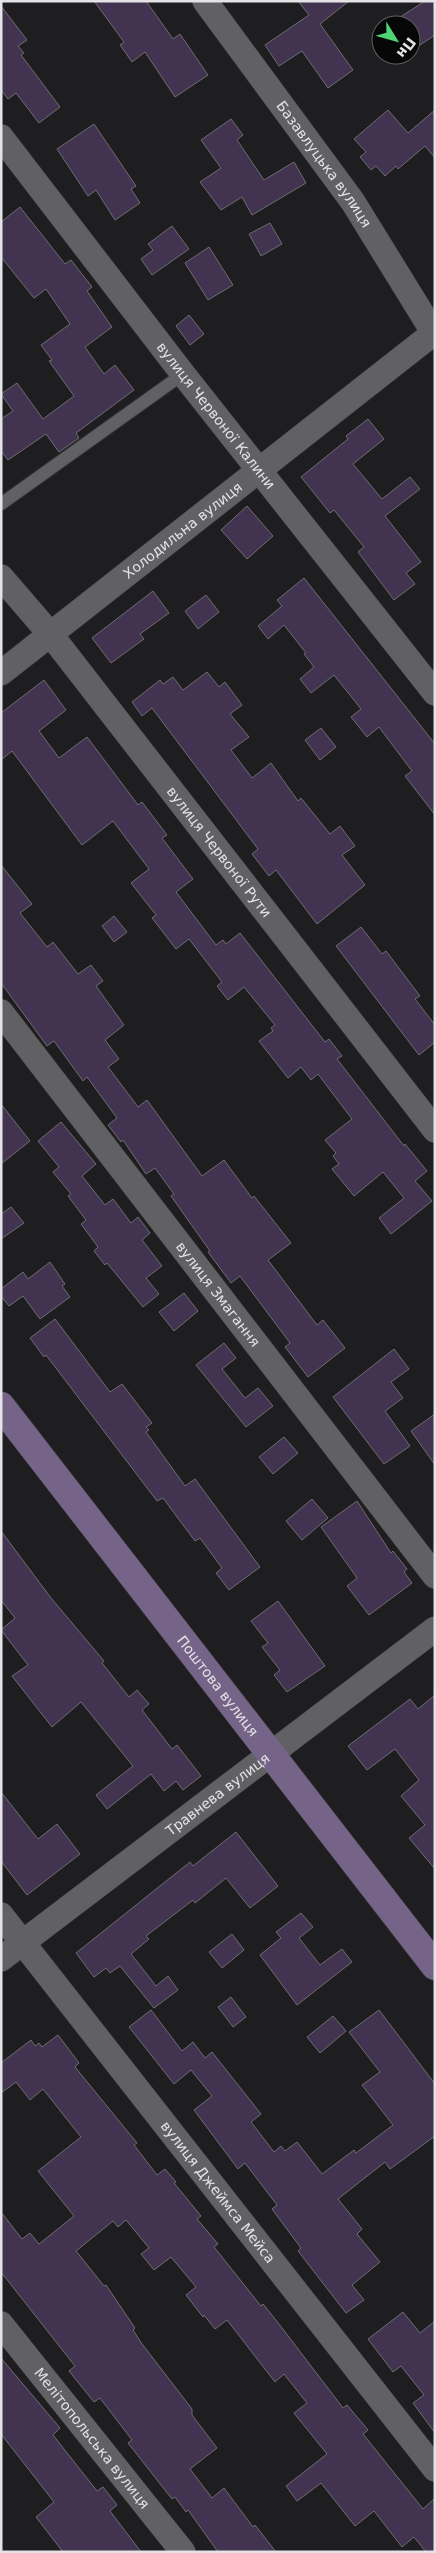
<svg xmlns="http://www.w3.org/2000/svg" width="436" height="2553" font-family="'DejaVu Sans',sans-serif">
<rect width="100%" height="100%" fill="#1e1d1f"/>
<!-- building -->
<path fill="#423450" stroke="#6e6d70" d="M94 1H146L173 39 180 34 208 75 175 97 145 52 132 62 120 45 124 42Z
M298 1H349L320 24 353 70 328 88 302 51 279 66 265 45 309 15Z
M425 1H435V35L411 51V25H388Z
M1 6 27 40 18 46 24 53 21 55 60 107 39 123 16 93 8 99 1 90Z
M388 110 408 133 435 110V158L425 146 398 169 396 166 385 176 376 166 371 170 360 157 366 152 354 139Z
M231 119 243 135 237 140 264 180 294 162 306 183 252 215 242 197 221 210 200 182 221 168 201 140Z
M94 124 136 186 131 189 140 203 115 220 96 190 88 196 57 149Z
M20 207 65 264 71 260 92 287 87 291 112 327 85 347 104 374 115 365 134 390 76 433 79 438 59 452 46 434 8 460 1 451V419L13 411 1 394 17 383 43 419 74 396 49 361 52 360 41 345 70 324 46 289 34 298 1 257V222Z
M270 223 282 244 261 256 249 234Z
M172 226 189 249 152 275 141 259 153 250 148 244Z
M209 247 233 285 208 300 185 263Z
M189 315 204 334 190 345 176 326Z
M368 419 384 439 353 464 382 499 410 477 420 489 385 516 421 562 406 573 415 584 394 600 358 552 364 547 334 510 330 513 301 477 348 439 346 436Z
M247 506 273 536 247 559 221 530Z
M304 578 435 744V815L405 776 412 771 379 727 367 737 351 717 361 709 334 675 311 693 300 679 314 667 304 654 306 653 284 625 268 639 258 626 282 606 277 600Z
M153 591 169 613 140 634 144 639 111 663 92 638Z
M206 595 219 612 198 629 185 611Z
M207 672 219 687 225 682 242 705 230 714 249 737 231 750 252 778 271 763 298 801 301 798 330 834 340 826 355 846 342 855 365 885 317 924 276 870 269 876 252 854 258 849 152 708 142 716 132 702 160 680 163 684 173 677 183 690Z
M44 680 66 710 39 731 59 758 87 737 138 805 142 802 167 835 162 838 193 879 176 892 216 945 223 940 226 944 240 933 325 1042 329 1039 342 1056 337 1059 404 1146 405 1144 427 1171 415 1181 432 1201 391 1234 379 1218 404 1198 383 1172 354 1196 332 1169 339 1164 333 1156 336 1153 325 1140 352 1119 318 1074 311 1080 301 1067 288 1078 259 1041 273 1031 271 1028 275 1025 244 987 228 1000 217 986 222 982 189 939 176 949 152 918 156 915 131 883 149 869 113 821 82 845 12 751 1 760V713Z
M321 728 336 747 320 760 305 740Z
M1 865 32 904 20 913 47 947 53 942 78 974 91 965 103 981 96 986 124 1025 105 1040 119 1059 108 1067 138 1107 147 1100 202 1176 224 1160 252 1198 254 1196 291 1243 268 1260 317 1325 323 1320 345 1348 308 1377 285 1347 290 1343 240 1276 231 1283 208 1252 210 1251 171 1196 174 1194 155 1168 146 1174 123 1140 121 1142 108 1125 117 1118 87 1077 83 1081 54 1041 47 1046 1 983Z
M114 916 127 932 114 942 102 926Z
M361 927 382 954 386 951 420 996 415 999 435 1025V1042L419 1055 336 946Z
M1 1104 30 1141 1 1164Z
M61 1122 96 1164 82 1176 105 1205 113 1199 131 1223 138 1217 150 1233 142 1240 162 1266 146 1278 159 1294 143 1307 107 1263 105 1265 94 1251 98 1247 81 1224 86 1220 68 1196 71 1194 53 1172 59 1167 38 1141Z
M11 1207 24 1223 1 1239V1214Z
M50 1262 65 1284 62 1286 70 1297 40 1319 23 1296 9 1306 1 1296V1289L23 1272 28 1279Z
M184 1293 198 1311 174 1331 159 1312Z
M55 1319 110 1392 122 1384 152 1423 146 1427 149 1430 146 1432 185 1486 195 1479 260 1567 229 1590 216 1573 222 1568 200 1538 195 1541 163 1498 157 1501 46 1355 44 1357 30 1338Z
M224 1343 236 1358 222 1369 245 1398 258 1388 273 1406 246 1427 196 1365Z
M394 1349 409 1369 391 1382 403 1398 385 1411 410 1446 384 1464 333 1397Z
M435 1414V1465L411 1431Z
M284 1437 298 1453 273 1474 259 1457Z
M312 1499 328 1518 302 1540 286 1521Z
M357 1501 391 1553 393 1551 407 1569 404 1572 412 1583 369 1615 347 1586 357 1578 321 1527Z
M1 1531 51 1598 104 1661 102 1663 129 1697 137 1690 149 1704 142 1710 172 1749 177 1745 201 1776 183 1790 176 1781 164 1791 151 1774 107 1809 96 1795 133 1766 81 1702 52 1727 12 1676 28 1665 1 1630 15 1618 1 1600Z
M278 1601 325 1666 287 1692 274 1675 280 1670 262 1647 268 1643 251 1621Z
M435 1695V1869L409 1838 425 1825 401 1796 419 1780 395 1749 367 1770 348 1746 410 1699 418 1709Z
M1 1792 38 1839 57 1824 80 1854 27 1895 1 1861Z
M236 1832 278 1886 250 1908 226 1878 195 1903 193 1900 146 1936 149 1939 131 1954 156 1986 168 1976 178 1990 154 2008 120 1966 110 1973 106 1968 94 1977 76 1953 190 1862 193 1866Z
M301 1913 313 1927 299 1938 320 1965 342 1949 352 1962 297 2005 260 1955 281 1938 276 1932Z
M232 1934 244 1950 222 1968 209 1952Z
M231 1997 246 2017 233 2027 218 2007Z
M151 2010 182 2051 193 2042 205 2058 212 2052 261 2114 251 2122 274 2152 281 2146 285 2151 297 2142 322 2174 354 2150 356 2153 393 2125 362 2085 380 2072 349 2032 379 2010 435 2084V2136L390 2169 385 2162 338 2199 362 2229 357 2234 380 2262 352 2285 364 2300 346 2313 298 2251 301 2248 272 2209 277 2205 245 2163 238 2169 194 2110 212 2096 191 2070 174 2084 129 2027Z
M333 2016 346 2031 320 2053 307 2037Z
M58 2035 79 2063 75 2067 137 2143 134 2145 157 2175 165 2169 176 2182 174 2183 201 2216 197 2219 218 2244 214 2247 261 2306 263 2304 279 2324 343 2408 347 2405 368 2430 363 2434 423 2509 435 2498V2552H426L414 2537 402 2547 374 2511 355 2526 321 2483 297 2501 286 2486 327 2454 294 2413 307 2403 284 2374 275 2382 227 2320 215 2329 204 2315 203 2317 186 2295 196 2287 171 2257 154 2270 141 2254 149 2248 126 2220 118 2227 113 2221 76 2251 104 2286 106 2285 135 2328 133 2330 142 2344 192 2409V2415L217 2448 190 2469 212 2498 224 2488 253 2527 255 2525 276 2552H218L188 2510 186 2512 175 2497 172 2499 128 2443 132 2440 100 2398 94 2402 69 2371 75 2366 1 2272V2212L22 2239 30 2233 39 2244 74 2216 38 2171 81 2137 43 2089 30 2100 16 2082 1 2093V2063L31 2040 35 2046 39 2043 42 2047Z
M403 2312 420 2333 435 2321V2433L413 2403 424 2395 401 2366 393 2372 368 2339Z
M1 2358 60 2428 53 2435 97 2491 103 2487 117 2505 110 2511 141 2552H63L36 2517 54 2502 1 2434Z"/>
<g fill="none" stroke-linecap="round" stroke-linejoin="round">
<defs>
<path id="lane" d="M1 504 183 374"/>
<g id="street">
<path id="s1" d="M205 1 353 202 435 335"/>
<path id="s2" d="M1 137 183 374 435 693"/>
<path id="s3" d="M1 577 51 635 435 1130"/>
<path id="s4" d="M1 673 435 332"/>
<path id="s5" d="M1 1012 435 1576"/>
<path id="s6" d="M1 1915 435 2469"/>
<path id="s7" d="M1 1959 435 1629"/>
<path id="s8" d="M1 2324 183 2552"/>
</g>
<g id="secondary">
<path id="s9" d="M1 1406 435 1966"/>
</g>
</defs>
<!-- lane casing -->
<use href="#lane" stroke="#383739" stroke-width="14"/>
<!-- street casing -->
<use href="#street" stroke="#383739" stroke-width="26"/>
<!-- secondary casing -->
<use href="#secondary" stroke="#383739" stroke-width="29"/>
<!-- lane -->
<use href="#lane" stroke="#616063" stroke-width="12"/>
<!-- street -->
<use href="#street" stroke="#616063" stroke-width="25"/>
<!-- secondary -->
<use href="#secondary" stroke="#766388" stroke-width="28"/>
</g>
<g text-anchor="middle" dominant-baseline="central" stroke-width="4" stroke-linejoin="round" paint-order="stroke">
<!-- street labels -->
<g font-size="14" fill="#e4e3e5" stroke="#080708">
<text stroke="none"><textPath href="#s1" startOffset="202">Базавлуцька вулиця</textPath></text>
<text stroke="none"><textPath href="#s2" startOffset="352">вулиця Червоної Калини</textPath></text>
<text stroke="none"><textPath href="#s4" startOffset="231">Холодильна вулиця</textPath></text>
<text stroke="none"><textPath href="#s3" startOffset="351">вулиця Червоної Рути</textPath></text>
<text stroke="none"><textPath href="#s5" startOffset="356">вулиця Змагання</textPath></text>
<text stroke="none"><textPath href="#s9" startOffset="354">Поштова вулиця</textPath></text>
<text stroke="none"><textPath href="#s7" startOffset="272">Травнева вулиця</textPath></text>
<text stroke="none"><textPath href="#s6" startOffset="352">вулиця Джеймса Мейса</textPath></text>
<text stroke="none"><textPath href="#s8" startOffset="146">Мелітопольська вулиця</textPath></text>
</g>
</g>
<!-- border -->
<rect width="436" height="2553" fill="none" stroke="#e4e3e5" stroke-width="5"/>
<!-- north arrow -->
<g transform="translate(396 40) rotate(127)"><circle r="24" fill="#080708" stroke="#605f60"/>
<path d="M0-4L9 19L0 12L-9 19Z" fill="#4ed675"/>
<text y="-8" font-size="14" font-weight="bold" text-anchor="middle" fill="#e4e3e5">Пн</text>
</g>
</svg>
